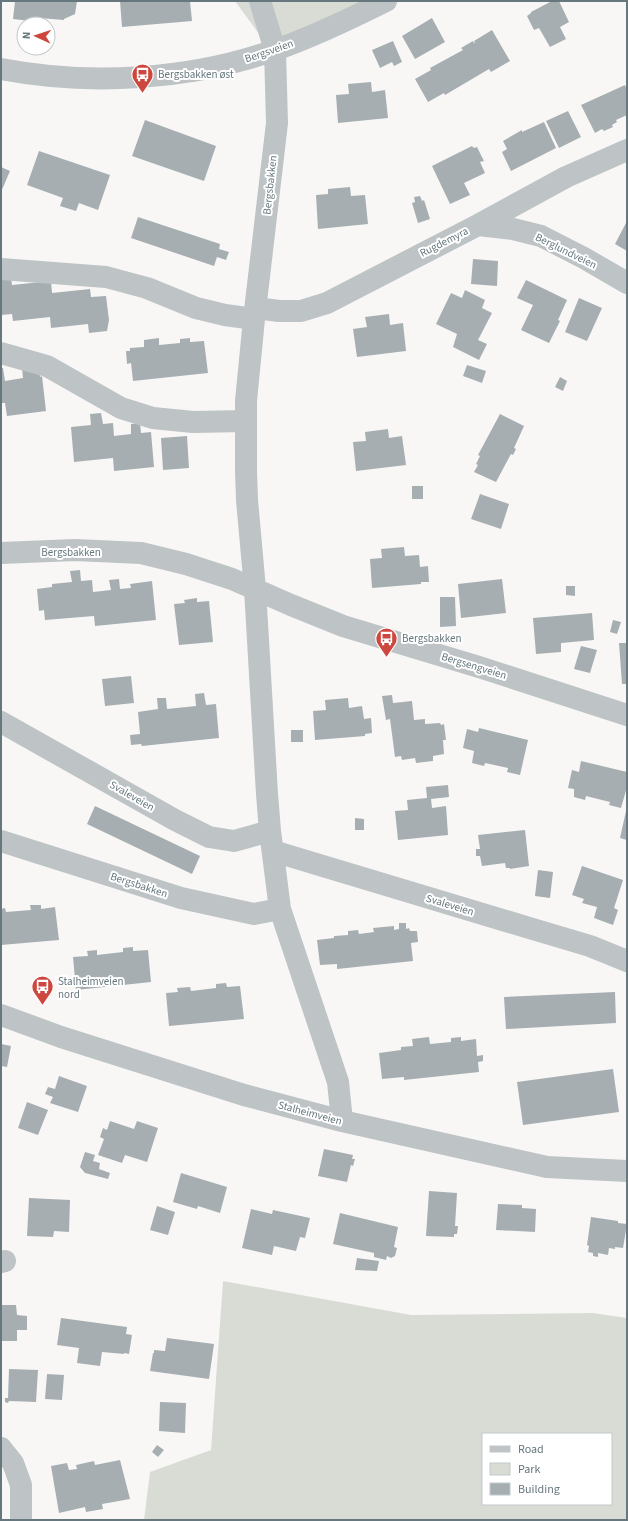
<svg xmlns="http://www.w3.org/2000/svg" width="628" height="1521" font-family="'Source Sans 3',sans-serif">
<rect width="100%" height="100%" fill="#f8f7f6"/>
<!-- green -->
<path fill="#d9dcd5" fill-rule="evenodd" d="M235 1H392L317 35 262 38Z
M223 1281 411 1315 593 1313 627 1318V1520H144L150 1472 211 1450ZM483 1434H611V1504H483Z"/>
<!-- building -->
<path fill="#a6aeb2" d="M15 1H77L75 14 64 19V20L39 18V22L13 19Z
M120 1H190L192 21 122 27Z
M552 1H559L569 22 560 27 566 39 550 47 539 28 534 30 527 16 531 13V12Z
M432 18 445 42 415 59 402 36Z
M492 30 510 61 491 72 489 69 445 95 444 93 428 102 415 79 431 70 430 68 463 50 461 48 473 41 474 43H475L474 41Z
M393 41 402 62 394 66 392 62 380 68 372 50Z
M371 82 372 92 385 90 388 118 338 123 336 95 349 94 348 84Z
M625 85 627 90V115L616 120 617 122 612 125 613 127 604 131 602 129 595 133 581 105Z
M568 111 581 137 559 148 546 121Z
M145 120 216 146 204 181 132 156Z
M544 122 556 148 511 171 502 152 507 149 503 141 522 130V132Z
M472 146 474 148 477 147 484 161 480 162 485 173 464 183 470 195 450 204 432 166Z
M39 151 110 175 98 210 79 203 76 211 60 206 63 198 27 185Z
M1 167 10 171 1 192Z
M350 187 351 196 365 195 368 224 318 229 316 195 328 194V189Z
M420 196 422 201 424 200 430 219 418 223 412 203 415 202 414 197Z
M138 217 220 244 219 249 229 252 226 260 217 257 214 266 131 238Z
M627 221V251L615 244Z
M473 259 498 261 497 286 471 284Z
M11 277 12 285 51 281 52 293 90 289 91 297 106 296 109 320 107 331 89 333 88 324 51 328 50 317 13 321 12 314 1 315V278Z
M526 280 567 300 558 320 560 321 549 343 521 330 533 305 517 298Z
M465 290 485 300 482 308 492 313 478 340 487 344 479 360 453 347 457 334 436 324 451 293 462 298Z
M579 298 602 308 587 341 565 332Z
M389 314 390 325 403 323 406 351 357 357 353 329 367 327 365 317Z
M159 338V345L180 343V339L190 338V342L204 341 208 373 133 381 131 363 127 364 126 351H130V348L144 347V340Z
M467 365 486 371 482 383 463 376Z
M1 368H3L5 381 23 378 22 368 39 370 40 377 42 376 46 411 7 416 5 403H1Z
M560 377 567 381 563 391 555 387Z
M101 413 103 424 113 423 114 436 131 434V424L140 423 141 433 151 432 154 467 114 471 113 458 74 462 71 427 91 425 90 414Z
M500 414 524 426 514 448 516 449 513 455 511 454 496 482 474 472 478 465 476 464 480 456 478 455Z
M388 429 389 438 402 436 406 465 356 471 353 442 366 441 365 432Z
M187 436 189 468 163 470 161 438Z
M412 486H423V499H412Z
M480 494 509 504 501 529 471 519Z
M404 547 405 556 419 555 420 567 428 566 429 582H421V584L372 588 370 559 382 558 381 549Z
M80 570 81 581 92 580 93 592 111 590 109 580 119 579 120 589 131 588 130 584 152 581 156 620 95 626 94 616 45 620 44 610 39 611 37 589 52 587V584L72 582 70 571Z
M502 579 506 613 461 618 458 584Z
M566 586H575V596L566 595Z
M440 597H455L456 626 440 627Z
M197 598V602L209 601 213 642 179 645 174 604 185 603 184 600Z
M592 613 594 640 561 643V652L536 654 533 618Z
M613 620 621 622 617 634 610 632Z
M619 643H627V684H622Z
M581 646 597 650 590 673 574 669Z
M131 676 134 703 105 706 102 679Z
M204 693 206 705 216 704 219 738 142 746 141 744 131 745 130 735 140 734 138 712 158 709 157 698H166L167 709 196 706 195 694Z
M392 695 393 703 412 701 414 720 425 719V724L440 723 441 725 444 724 446 740H443L444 754 433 756V761L416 763 415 758 402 760 401 756 395 757 390 719 386 720 382 696Z
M348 698 349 708 362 706 364 719 371 718 372 733 365 734V736L315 740 313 711 326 710 325 700Z
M479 728 528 740 520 775 507 772 508 768 485 763 484 766 472 763 474 751 463 748 467 729 478 732Z
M291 730H303V742H291Z
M581 761 627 772V787L621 808 609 805 610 802 586 796 585 800 574 797V789L568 788 572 770 579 772Z
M448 785 449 797 431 799 432 808 446 806 448 835 398 840 395 811 408 810 407 800 427 798 426 787Z
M95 806 200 856 192 874 87 824Z
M626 811H627V840L620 838Z
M355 818 364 819V830H355Z
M525 830 529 866 510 869V868H506L505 863 482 866 480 856H476V849H480L478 835Z
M582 866 623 880 614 908 618 910 613 925 594 918 597 907 582 903 584 899 572 895Z
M538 870 553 872 550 898 535 896Z
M30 905H41V909L55 907 59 940 1 945V909L5 908 6 912 31 910Z
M399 923H406V929L409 928 410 931H417L418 942 411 943 413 961 337 969V964L320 965 317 940 334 938V936L348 935V931L358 930 359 934 374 932 373 928 394 926V930L399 929Z
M133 947V951L148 950 151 982 76 990 73 957 88 956 87 951 97 950V955L123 952V948Z
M226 983 227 987 240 986 244 1019 169 1026 166 993 178 992 177 988 190 987 191 991 216 988V984Z
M615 992 616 1023 506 1029 504 997Z
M429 1037 430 1044 451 1042V1038L461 1037V1041L476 1039 477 1056 483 1055V1061L478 1062 479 1072 404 1080V1077L382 1079 379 1053 401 1050V1047L413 1046 412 1039Z
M1 1044 11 1046 7 1067 1 1066Z
M613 1069 619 1112 523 1125 517 1082Z
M59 1076 87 1086 78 1112 50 1103 53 1097 45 1094 48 1087 55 1089Z
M27 1102 48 1110 38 1135 18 1128Z
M110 1121 134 1129 137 1121 158 1128 147 1162 125 1155 122 1163 98 1155 104 1139 100 1137 103 1128 107 1130Z
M324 1149 353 1155 352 1159H355L353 1166 351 1165 347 1182 318 1176Z
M85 1152 95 1155 93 1161 100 1163 99 1169 110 1173 108 1179 85 1173 80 1167Z
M181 1173 227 1187 220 1213 198 1206 197 1209 173 1202Z
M429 1191 457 1193 455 1226H458L457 1234H454V1237L426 1236Z
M29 1198 70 1200 69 1232 54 1231 53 1237 27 1236Z
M498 1204 522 1205V1208L536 1209 535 1232 496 1230Z
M157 1206 175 1212 168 1235 150 1230Z
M251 1209 272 1214 273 1210 310 1218 305 1238 300 1237 296 1251 274 1246 272 1255 242 1248Z
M340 1213 398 1227 394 1247 397 1248 395 1256 391 1258 387 1256 386 1260 374 1257V1253L333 1244Z
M591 1217 618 1221V1223L627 1224 623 1248 615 1247V1249L609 1248 608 1255 598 1253V1257L593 1256V1253L588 1252 589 1246 587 1245Z
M357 1258 379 1261 377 1271 355 1270Z
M1 1305H16L17 1315 27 1316V1330H17V1341H1Z
M61 1318 127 1327 126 1334 132 1335 129 1354 124 1353V1354L102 1352 100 1366 77 1363 79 1348 57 1345Z
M167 1338 214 1344 209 1379 150 1371 153 1353H154V1350L165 1351Z
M9 1369 38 1370 36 1402 9 1401 8 1403 5 1402V1398H8Z
M47 1374 64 1375 62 1400 45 1399Z
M160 1402 186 1403 185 1433 159 1431Z
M157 1445 164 1450 158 1457 152 1452Z
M120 1460 130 1499 102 1504 103 1509 86 1512 85 1507 59 1513 51 1466 67 1463 69 1470 77 1469 76 1465 94 1461 95 1465Z"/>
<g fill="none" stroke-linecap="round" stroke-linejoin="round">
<!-- minor -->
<path stroke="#bec3c5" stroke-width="22" d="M260 1 275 50 277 123 254 319 246 401V471L247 500 255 589 267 794 270 831 280 909 338 1082 342 1121
M1 69C90 86 190 80 275 50 313 37 350 19 386 1
M478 225 513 229 541 236 584 258 627 283
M1 269 106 277 147 288 196 308 225 315 254 319
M256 308 279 311H301L327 303 478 225 566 177 627 150
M1 353 47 366 121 408 153 418 193 422 246 421
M1 553 75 550 141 553 186 564 232 579 291 605 343 626 479 667 627 715
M1 722 175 820 209 837 234 841 270 831
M1 841 181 898 254 914 280 909
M273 851 526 927 590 946 627 961
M1 1015 61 1037 244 1095 342 1121 547 1167 627 1171
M1 1262 5 1261
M1 1448 13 1463 21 1485V1520"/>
</g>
<!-- icons -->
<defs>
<symbol id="bus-pin" viewBox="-11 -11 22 30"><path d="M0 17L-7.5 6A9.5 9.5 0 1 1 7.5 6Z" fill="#ce473f" stroke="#fff"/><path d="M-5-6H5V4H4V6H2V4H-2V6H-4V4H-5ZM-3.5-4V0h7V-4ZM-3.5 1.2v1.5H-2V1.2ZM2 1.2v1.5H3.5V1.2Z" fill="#fff"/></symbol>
</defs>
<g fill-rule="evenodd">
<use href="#bus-pin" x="130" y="62" width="25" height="34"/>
<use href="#bus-pin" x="374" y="626" width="25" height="34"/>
<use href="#bus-pin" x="30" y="974" width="25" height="34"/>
</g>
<g text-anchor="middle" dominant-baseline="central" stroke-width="4" stroke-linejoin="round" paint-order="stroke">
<!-- street labels -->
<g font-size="11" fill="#66777d" stroke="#fff">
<text transform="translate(269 51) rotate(-19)">Bergsveien</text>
<text transform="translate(270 185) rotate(-84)">Bergsbakken</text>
<text transform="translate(444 242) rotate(-27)">Rugdemyra</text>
<text transform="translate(566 251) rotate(26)">Berglundveien</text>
<text x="71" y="552">Bergsbakken</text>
<text transform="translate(474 666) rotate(17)">Bergsengveien</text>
<text transform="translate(132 796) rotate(30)">Svaleveien</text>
<text transform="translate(139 885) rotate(18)">Bergsbakken</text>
<text transform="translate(450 905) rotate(17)">Svaleveien</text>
<text transform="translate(310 1113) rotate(15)">Stalheimveien</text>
</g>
<!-- poi labels -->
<g font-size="11" fill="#66777d" stroke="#fff" text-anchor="start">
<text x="158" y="74">Bergsbakken øst</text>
<text x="402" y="638">Bergsbakken</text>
<text x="58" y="981">Stalheimveien<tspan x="58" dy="13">nord</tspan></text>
</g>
</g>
<!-- border -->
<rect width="628" height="1521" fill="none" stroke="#66777d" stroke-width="4"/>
<!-- legend -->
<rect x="482" y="1433" width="130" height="72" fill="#ffffff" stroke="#c2c9cb"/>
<rect x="490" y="1446" width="20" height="6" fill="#bec3c5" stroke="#c2c9cb"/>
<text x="518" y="1453" font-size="12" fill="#66777d">Road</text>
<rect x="490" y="1463" width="20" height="12" fill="#d9dcd5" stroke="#c2c9cb"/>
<text x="518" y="1473" font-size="12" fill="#66777d">Park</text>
<rect x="490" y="1483" width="20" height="12" fill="#a6aeb2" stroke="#c2c9cb"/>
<text x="518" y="1493" font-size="12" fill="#66777d">Building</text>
<!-- north arrow -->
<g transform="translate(36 36) rotate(273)"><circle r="19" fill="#ffffff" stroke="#c2c9cb"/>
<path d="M0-3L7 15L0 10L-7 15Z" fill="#ce473f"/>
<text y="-6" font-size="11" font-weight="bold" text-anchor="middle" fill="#66777d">N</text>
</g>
</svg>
